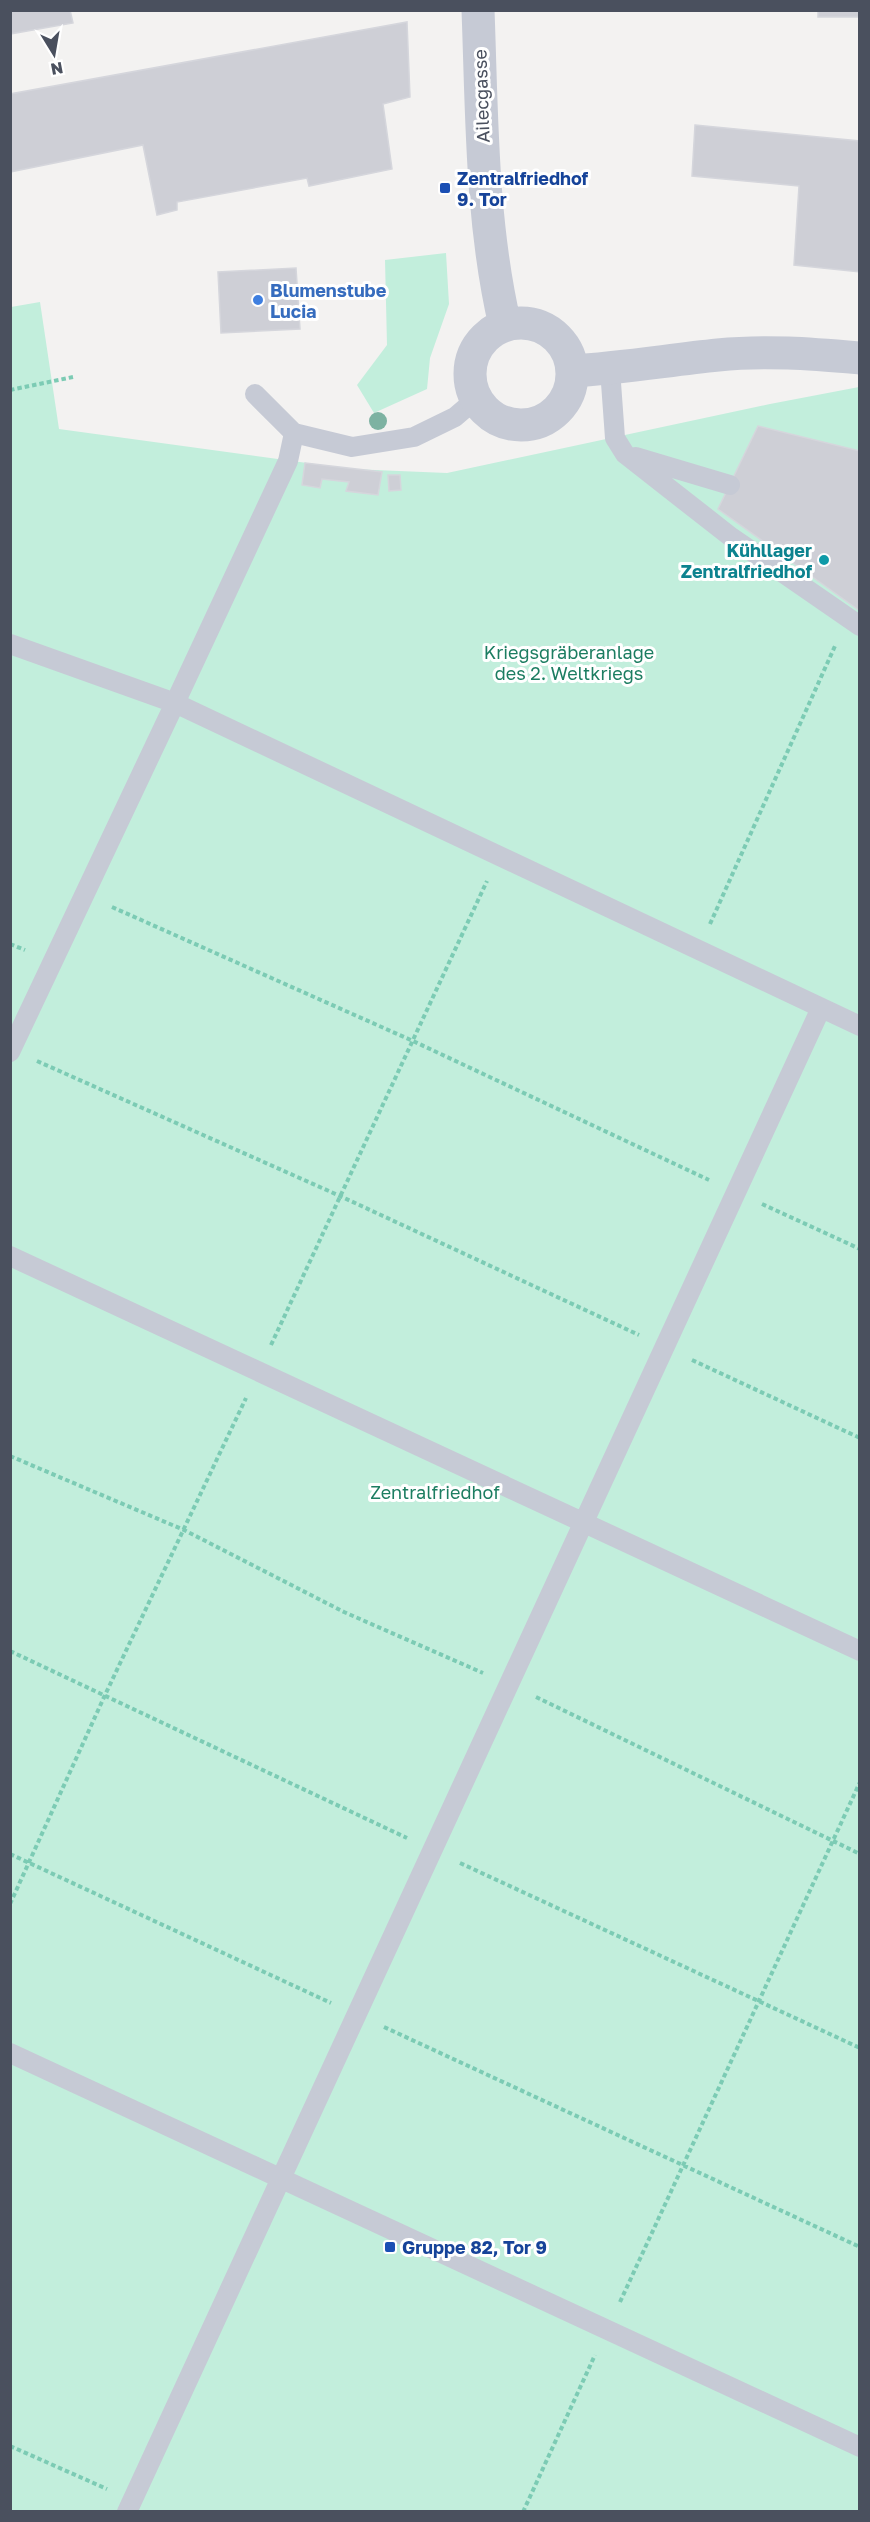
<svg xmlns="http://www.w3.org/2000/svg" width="870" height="2522" font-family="'Golos Text',sans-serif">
<rect width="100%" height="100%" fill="#f3f2f1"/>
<!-- green -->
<path fill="#c2eedc" d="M446 253 449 304 430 358 427 389 374 413 357 385 387 345 385 260Z
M40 302 59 429 351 469 447 473 770 404 859 387V2511L11 2512V307Z"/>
<!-- building -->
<path fill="#cecfd6" stroke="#d5d6dc" stroke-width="1.5" d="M10 10H70L73 23 10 34Z
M818 10H860V17H818Z
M407 22 410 97 383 104 392 169 309 186 307 178 177 202V210L157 215 143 145 10 172V94Z
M695 125 860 141V272L794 265 799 186 692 176Z
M296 268 300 329 221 333 218 272Z
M758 426 860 451V611L718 509Z
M305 463 382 472 378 495 346 491 349 482 322 479 320 488 302 485Z
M388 475H400L401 490 389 491Z"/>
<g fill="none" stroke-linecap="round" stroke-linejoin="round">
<!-- path -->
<path stroke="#7ccbb4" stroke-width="4" stroke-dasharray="4.5 3" stroke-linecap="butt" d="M10 390 73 377
M112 907 413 1041 709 1180
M710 924 835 646
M10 944 25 950
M37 1061 340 1196 639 1335
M762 1204 860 1249
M271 1345 487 881
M692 1360 860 1438
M10 1456 184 1530 344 1612 483 1673
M10 1651 407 1838
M536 1697 860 1854
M10 1854 331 2003
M460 1863 860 2048
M10 1904 105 1695 246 1398
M384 2027 860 2247
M620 2302 860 1782
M10 2446 107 2489
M523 2512 595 2355"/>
<!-- service -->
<path stroke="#c6cad5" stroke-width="20" d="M610 369 615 438 625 454 731 537 860 626
M255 394 294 433 352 447 414 437 455 417 476 399
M294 433 288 461 175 703 860 1026
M636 457 730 485
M10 644 175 703 10 1052
M10 1256 860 1651
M10 2053 860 2447
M127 2512 821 1008"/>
<!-- tertiary -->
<path stroke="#c6cad5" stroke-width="33" d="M478 10C482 115 481 222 505 325
M470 374a51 51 0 1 1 102 0a51 51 0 1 1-102 0Z
M572 371C621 368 669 360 718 355 765 350 812 354 860 358"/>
</g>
<!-- trees -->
<circle fill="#7db2a2" cx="378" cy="421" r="9"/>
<!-- markers -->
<g fill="#1a4fb4" stroke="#fff" stroke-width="2">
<rect x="439" y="182" width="12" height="12" rx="3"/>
<rect x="384" y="2241" width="12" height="12" rx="3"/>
</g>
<circle fill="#3f7fe0" stroke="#fff" stroke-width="2" cx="258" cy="300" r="6"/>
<circle fill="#0f9aa8" stroke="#fff" stroke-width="2" cx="824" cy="560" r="6"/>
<g text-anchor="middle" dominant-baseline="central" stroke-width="6" stroke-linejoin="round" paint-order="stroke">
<!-- street labels -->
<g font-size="18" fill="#4a505e" stroke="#fff">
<text transform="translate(481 96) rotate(-92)">Ailecgasse</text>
</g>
<!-- transit labels -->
<g font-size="18" font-weight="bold" fill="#164399" stroke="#fff" text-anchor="start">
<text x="457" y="178">Zentralfriedhof<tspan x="457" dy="21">9. Tor</tspan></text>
<text x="402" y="2247">Gruppe 82, Tor 9</text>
</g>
<!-- shop labels -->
<g font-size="18" font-weight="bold" fill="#366cbe" stroke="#fff" text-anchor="start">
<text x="270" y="290">Blumenstube<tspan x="270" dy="21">Lucia</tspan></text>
</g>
<!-- culture labels -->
<g font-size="18" font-weight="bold" fill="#0d838f" stroke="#fff" text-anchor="end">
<text x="812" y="550">Kühllager<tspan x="812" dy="21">Zentralfriedhof</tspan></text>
</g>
<!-- park labels -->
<g font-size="18" fill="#1c7d61" stroke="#fff">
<text x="569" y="652">Kriegsgräberanlage<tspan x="569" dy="21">des 2. Weltkriegs</tspan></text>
<text x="435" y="1492">Zentralfriedhof</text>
</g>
</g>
<!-- border -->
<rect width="870" height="2522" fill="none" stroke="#4a505e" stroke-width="24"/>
<!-- north arrow -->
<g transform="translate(54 54) rotate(169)" stroke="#ffffff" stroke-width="4.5" paint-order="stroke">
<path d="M0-4.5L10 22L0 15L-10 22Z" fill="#4a505e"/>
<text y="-9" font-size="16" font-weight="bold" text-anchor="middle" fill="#4a505e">N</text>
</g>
</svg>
